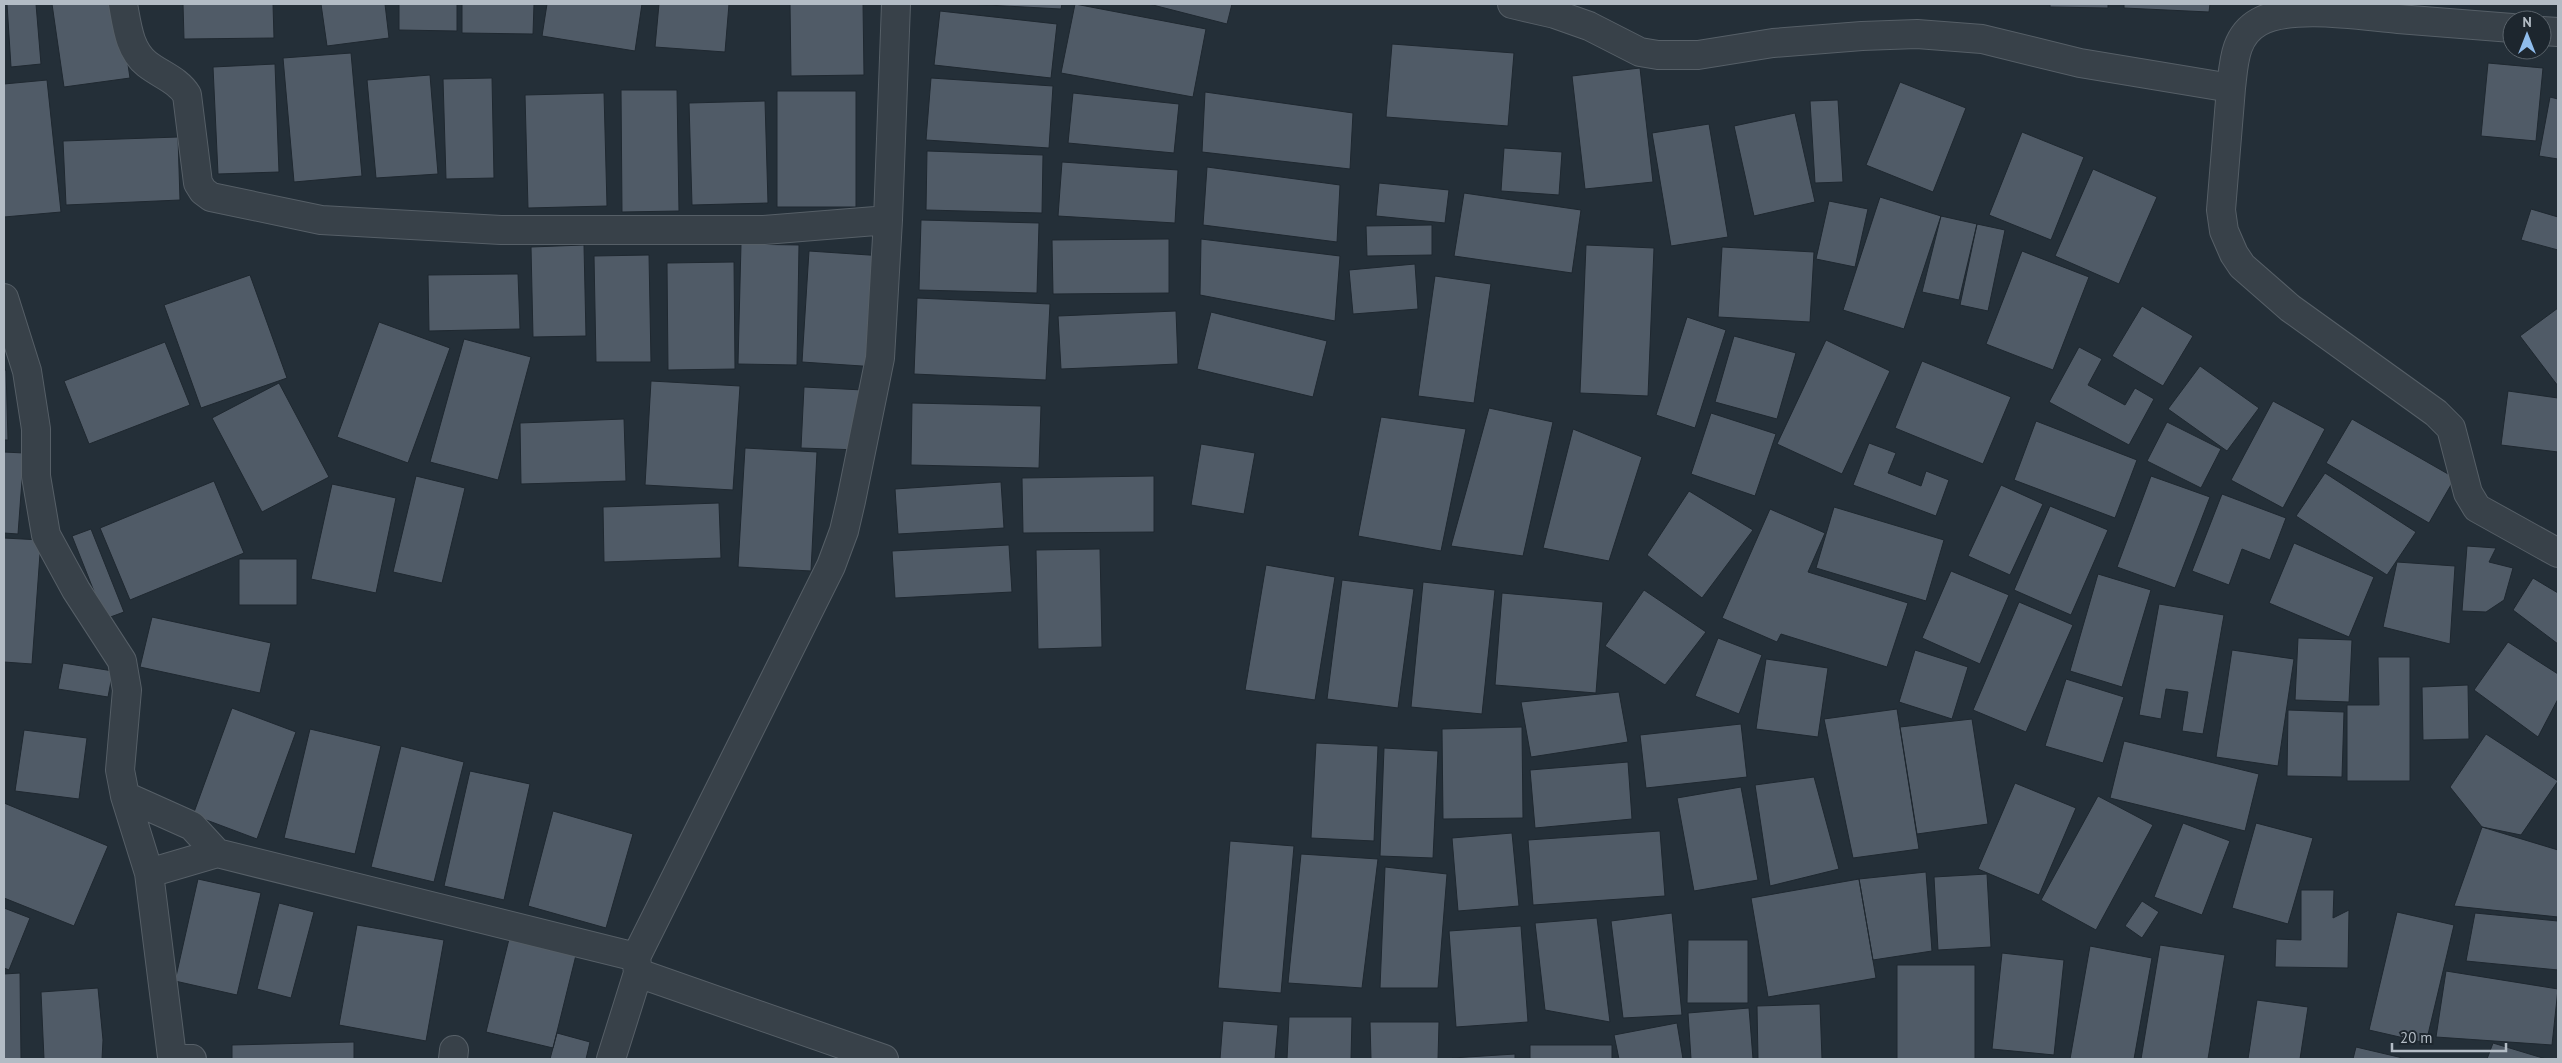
<svg xmlns="http://www.w3.org/2000/svg" width="2562" height="1063" font-family="'PT Sans',sans-serif">
<rect width="100%" height="100%" fill="#242f38"/>
<!-- building -->
<path fill="#505b67" stroke="#1f2830" d="M7 4H36L41 64 11 67Z
M52 4H119L130 78 64 87Z
M183 4H273L274 38 184 39Z
M321 4H385L389 38 327 46Z
M399 4H457V31L399 30Z
M462 4H534L533 34 462 33Z
M547 4H642L635 51 542 36Z
M659 4H729L725 52 655 47Z
M790 4H863L864 75 791 76Z
M968 4H1062L1061 9Z
M1075 4 1206 29 1193 97 1061 73Z
M1149 4H1232L1227 24Z
M2050 4H2108V8L2050 7Z
M2124 4H2210L2209 12 2124 8Z
M940 11 1057 24 1051 78 934 65Z
M1392 44 1514 53 1508 126 1386 117Z
M351 53 362 176 294 182 283 58Z
M2488 63 2543 68 2536 141 2481 136Z
M275 64 279 172 218 174 213 67Z
M1640 68 1653 182 1585 189 1572 76Z
M430 75 438 174 376 178 367 80Z
M492 78 494 178 446 179 443 79Z
M931 78 1053 86 1049 148 926 140Z
M47 80 61 212 4 217V84Z
M1900 82 1966 108 1933 192 1866 165Z
M621 90H677L679 211 622 212Z
M777 91H856V207H777Z
M1205 92 1353 113 1350 169 1202 152Z
M604 93 607 206 528 208 525 95Z
M1073 93 1179 104 1174 153 1068 143Z
M2550 97 2558 99V159L2539 156Z
M1838 100 1843 182 1815 183 1810 101Z
M765 101 768 203 692 205 689 103Z
M1795 113 1815 202 1754 216 1734 126Z
M1709 124 1728 237 1671 246 1652 133Z
M2022 132 2084 157 2051 240 1989 215Z
M178 137 180 200 66 205 63 141Z
M1504 148 1562 152 1559 195 1501 191Z
M927 151 1043 155 1042 213 926 210Z
M1062 162 1178 170 1175 223 1058 216Z
M1207 167 1340 185 1337 242 1203 225Z
M2093 169 2157 197 2119 284 2055 256Z
M1379 183 1449 190 1445 223 1376 216Z
M1464 193 1581 210 1572 273 1454 256Z
M1880 197 1941 216 1904 329 1843 310Z
M1829 201 1868 209 1855 267 1816 259Z
M2531 209 2558 217V250L2521 240Z
M1941 216 1977 224 1959 300 1922 292Z
M921 220 1039 223 1037 293 919 290Z
M1977 224 2005 230 1988 311 1960 305Z
M1432 225V255L1367 256 1366 226Z
M1169 239V293L1053 294 1052 240Z
M1201 239 1340 256 1335 321 1200 295Z
M741 244 799 245 797 365 738 364Z
M584 245 586 336 533 337 531 247Z
M1586 245 1654 248 1648 396 1580 393Z
M1722 247 1814 252 1810 322 1718 317Z
M809 251 884 256 877 367 802 362Z
M2022 251 2089 277 2053 370 1986 344Z
M649 255 651 362H596L594 256Z
M734 262 735 369 668 370 667 263Z
M1415 264 1418 309 1353 314 1349 270Z
M518 274 520 329 429 331 428 275Z
M250 275 287 378 201 408 164 305Z
M1435 276 1491 284 1474 403 1418 396Z
M917 298 1050 304 1046 380 914 374Z
M2142 306 2193 336 2163 386 2112 356Z
M2558 308V386L2520 336Z
M1176 311 1178 364 1061 369 1058 316Z
M1211 312 1327 341 1313 397 1197 369Z
M1687 317 1726 330 1695 428 1656 415Z
M379 322 450 348 408 463 337 437Z
M1734 336 1796 353 1777 419 1715 402Z
M464 339 531 357 498 480 430 462Z
M1826 340 1890 371 1842 474 1777 444Z
M165 342 190 405 89 444 64 381Z
M2079 347 2102 359 2088 385 2125 405 2135 388 2154 399 2129 445 2049 402Z
M1922 361 2011 397 1983 464 1895 428Z
M2200 366 2259 408 2227 451 2168 409Z
M4 370H6L8 440H4Z
M651 381 740 386 733 490 645 485Z
M279 383 329 477 262 512 212 418Z
M804 387 863 390 860 450 801 448Z
M2508 391 2558 398V452L2501 445Z
M2273 401 2325 429 2283 508 2231 480Z
M912 403 1041 406 1039 468 911 465Z
M1489 408 1553 422 1523 556 1451 546Z
M1711 413 1776 434 1755 496 1691 474Z
M1381 417 1466 429 1441 551 1358 536Z
M624 419 626 481 521 484 520 423Z
M2352 419 2455 478 2429 523 2326 463Z
M2036 421 2137 460 2115 518 2014 480Z
M2167 422 2221 449 2201 488 2147 461Z
M1573 429 1642 457 1609 561 1543 548Z
M1869 443 1896 453 1888 473 1921 486 1926 471 1949 480 1936 516 1853 485Z
M1201 444 1255 453 1244 514 1191 505Z
M745 448 817 452 811 571 738 567Z
M4 452 24 453 18 534 4 533Z
M2325 473 2416 532 2387 575 2296 516Z
M416 476 465 488 442 583 393 572Z
M1154 476V532L1023 533 1022 478Z
M2151 476 2210 497 2175 588 2117 567Z
M214 481 244 553 130 600 100 528Z
M1001 482 1004 528 898 534 895 489Z
M332 484 396 498 376 593 311 579Z
M2001 485 2043 504 2010 575 1968 556Z
M1689 491 1753 530 1702 598 1647 555Z
M2222 494 2286 518 2270 560 2242 549 2229 585 2192 571Z
M719 503 721 558 604 562 603 507Z
M2050 506 2108 530 2071 615 2014 590Z
M1834 507 1944 540 1926 601 1816 568Z
M1770 509 1825 533 1808 572 1908 603 1887 667 1781 634 1777 642 1722 618Z
M91 529 124 612 105 619 72 536Z
M4 538 41 540 32 664 4 662Z
M2294 543 2374 577 2349 637 2269 603Z
M1009 545 1012 592 895 598 892 551Z
M2467 546 2496 548 2489 562 2513 568 2504 600 2486 612 2462 611Z
M1100 549 1102 647 1038 649 1036 550Z
M239 559H297V605H239Z
M2397 562 2455 566 2450 644 2383 627Z
M1266 565 1335 577 1315 700 1245 690Z
M1951 571 2009 595 1980 664 1922 638Z
M2098 574 2151 590 2122 687 2070 671Z
M2533 578 2558 593V644L2513 610Z
M1342 580 1414 589 1398 708 1327 699Z
M1423 582 1495 590 1482 714 1411 707Z
M1644 590 1706 632 1665 685 1605 646Z
M1502 593 1603 602 1596 693 1495 685Z
M2019 602 2073 625 2026 732 1973 710Z
M2159 604 2224 615 2203 734 2182 731 2188 692 2166 689 2161 719 2139 715Z
M152 617 271 643 260 693 140 667Z
M1718 638 1762 655 1739 714 1695 696Z
M2298 638 2352 640 2349 702 2295 700Z
M2508 642 2558 674V699L2538 737 2474 690Z
M1915 650 1968 667 1952 719 1899 702Z
M2232 650 2294 659 2278 766 2216 757Z
M2378 657H2410V781H2347V705H2379Z
M1766 659 1828 668 1818 737 1756 729Z
M63 663 113 671 108 697 58 689Z
M2066 679 2124 697 2103 763 2045 746Z
M2468 685 2469 739 2423 740 2422 687Z
M1619 692 1628 742 1531 757 1521 702Z
M232 708 296 732 257 839 193 815Z
M1897 709 1919 849 1853 858 1824 719Z
M2288 710 2344 712 2342 777 2287 776Z
M1972 719 1988 824 1917 834 1900 727Z
M1741 724 1747 777 1646 788 1640 735Z
M1522 727 1523 818 1443 819 1442 729Z
M310 729 381 746 355 854 284 838Z
M24 730 87 738 79 799 15 791Z
M2486 734 2558 781 2521 835 2482 827 2450 787Z
M2124 741 2259 774 2245 831 2110 798Z
M1316 743 1378 746 1374 841 1311 838Z
M401 746 464 762 434 882 371 867Z
M1384 748 1438 751 1433 858 1380 856Z
M1628 762 1632 819 1535 828 1530 770Z
M470 771 530 784 504 900 444 886Z
M1814 777 1839 869 1770 886 1755 785Z
M2015 783 2076 808 2039 895 1978 869Z
M1741 787 1758 880 1694 891 1677 798Z
M2098 796 2153 825 2096 930 2041 900Z
M4 803 108 846 74 926 4 898Z
M553 811 633 834 606 928 528 906Z
M2183 823 2230 841 2202 915 2154 897Z
M2256 823 2313 838 2288 924 2232 908Z
M2482 827 2558 850V917L2454 906Z
M1660 831 1665 896 1533 905 1528 840Z
M1512 833 1519 906 1458 911 1452 838Z
M1230 841 1294 846 1281 993 1218 988Z
M1301 854 1378 859 1362 988 1288 983Z
M1385 867 1447 874 1438 988H1380Z
M1926 872 1932 951 1873 960 1859 879Z
M1987 874 1991 947 1938 950 1934 877Z
M198 879 261 893 237 995 175 981Z
M1859 879 1876 978 1768 997 1751 898Z
M2301 890H2334L2333 918 2349 910 2348 968 2275 967 2276 939 2301 940Z
M2142 901 2159 912 2142 938 2125 926Z
M279 903 314 912 291 998 257 989Z
M4 908 30 918 9 970 4 968Z
M2397 912 2454 925 2426 1043 2369 1030Z
M1672 913 1682 1015 1623 1018 1611 921Z
M2475 913 2558 921V970L2466 961Z
M1597 918 1610 1022 1545 1010 1535 923Z
M357 925 444 940 426 1041 339 1025Z
M1521 926 1528 1022 1456 1027 1449 931Z
M510 935 577 951 553 1048 486 1032Z
M1688 940H1748V1003H1687Z
M2160 945 2225 955 2208 1059H2141Z
M2090 946 2152 958 2134 1059H2070Z
M2002 953 2064 960 2054 1055 1992 1049Z
M1897 965H1975V1059H1897Z
M2446 971 2558 989 2552 1045 2436 1037Z
M20 973 21 1059H4V974Z
M98 988 103 1040 102 1059H44L41 992Z
M2257 1000 2308 1007 2300 1059H2248Z
M1820 1004 1822 1059H1758L1757 1006Z
M1749 1008 1753 1059H1691L1688 1013Z
M1289 1017H1352L1351 1059H1287Z
M1223 1021 1278 1025 1275 1059H1220Z
M1370 1022H1439L1438 1059H1371Z
M1677 1023 1683 1059H1619L1614 1035Z
M557 1033 590 1042 586 1059H550Z
M354 1042V1059H232V1045Z
M2493 1043 2546 1059H2487Z
M1530 1045H1612V1059H1530Z
M2356 1047 2407 1059H2353Z
M1515 1054V1059H1452V1058Z"/>
<g fill="none" stroke-linecap="round" stroke-linejoin="round">
<defs>
<path id="minor" d="M123 4C127 25 129 50 147 64 161 75 178 80 187 95L198 183 203 191 211 197 321 220 501 230H764L888 220
M1512 4 1555 14 1589 26 1640 52 1658 55H1698L1773 43 1862 36 1917 34 1982 39 2080 63 2231 88 2221 210 2224 231 2234 254 2242 266 2290 308 2436 413 2451 428 2468 493 2477 508 2558 553
M2542 31 2558 32
M2231 88C2234 63 2234 36 2259 22 2291 4 2362 16 2398 19 2436 22 2474 25 2512 28
M4 298 27 371 36 429V476L46 535 76 590 122 661 127 690 120 770 125 796 149 873 172 1057 192 1059
M125 796 192 826 217 853
M149 873 217 853 636 957 831 566 844 531 851 501 880 358 888 220 896 4
M638 973 884 1059
M453 1059 454 1050
M611 1059 638 973 636 957"/>
</defs>
<!-- minor casing -->
<use href="#minor" stroke="#565f67" stroke-width="30"/>
<!-- minor -->
<use href="#minor" stroke="#384149" stroke-width="28"/>
</g>
<!-- border -->
<rect width="2562" height="1063" fill="none" stroke="#b3bcc5" stroke-width="10"/>
<!-- north arrow -->
<g transform="translate(2527 35)"><circle r="24" fill="#1d262e" stroke="#59626a"/>
<path d="M0-4L9 19L0 12L-9 19Z" fill="#90bdec"/>
<text y="-8" font-size="14" font-weight="bold" text-anchor="middle" fill="#b3bcc5">N</text>
</g>
<!-- scale -->
<path d="M2392 1043v8h114v-8" fill="none" stroke="#b3bcc5" stroke-width="2.5"/>
<text x="2400" y="1043" font-size="15" fill="#b3bcc5" stroke="#1d262e" stroke-width="4" paint-order="stroke">20 m</text>
</svg>
